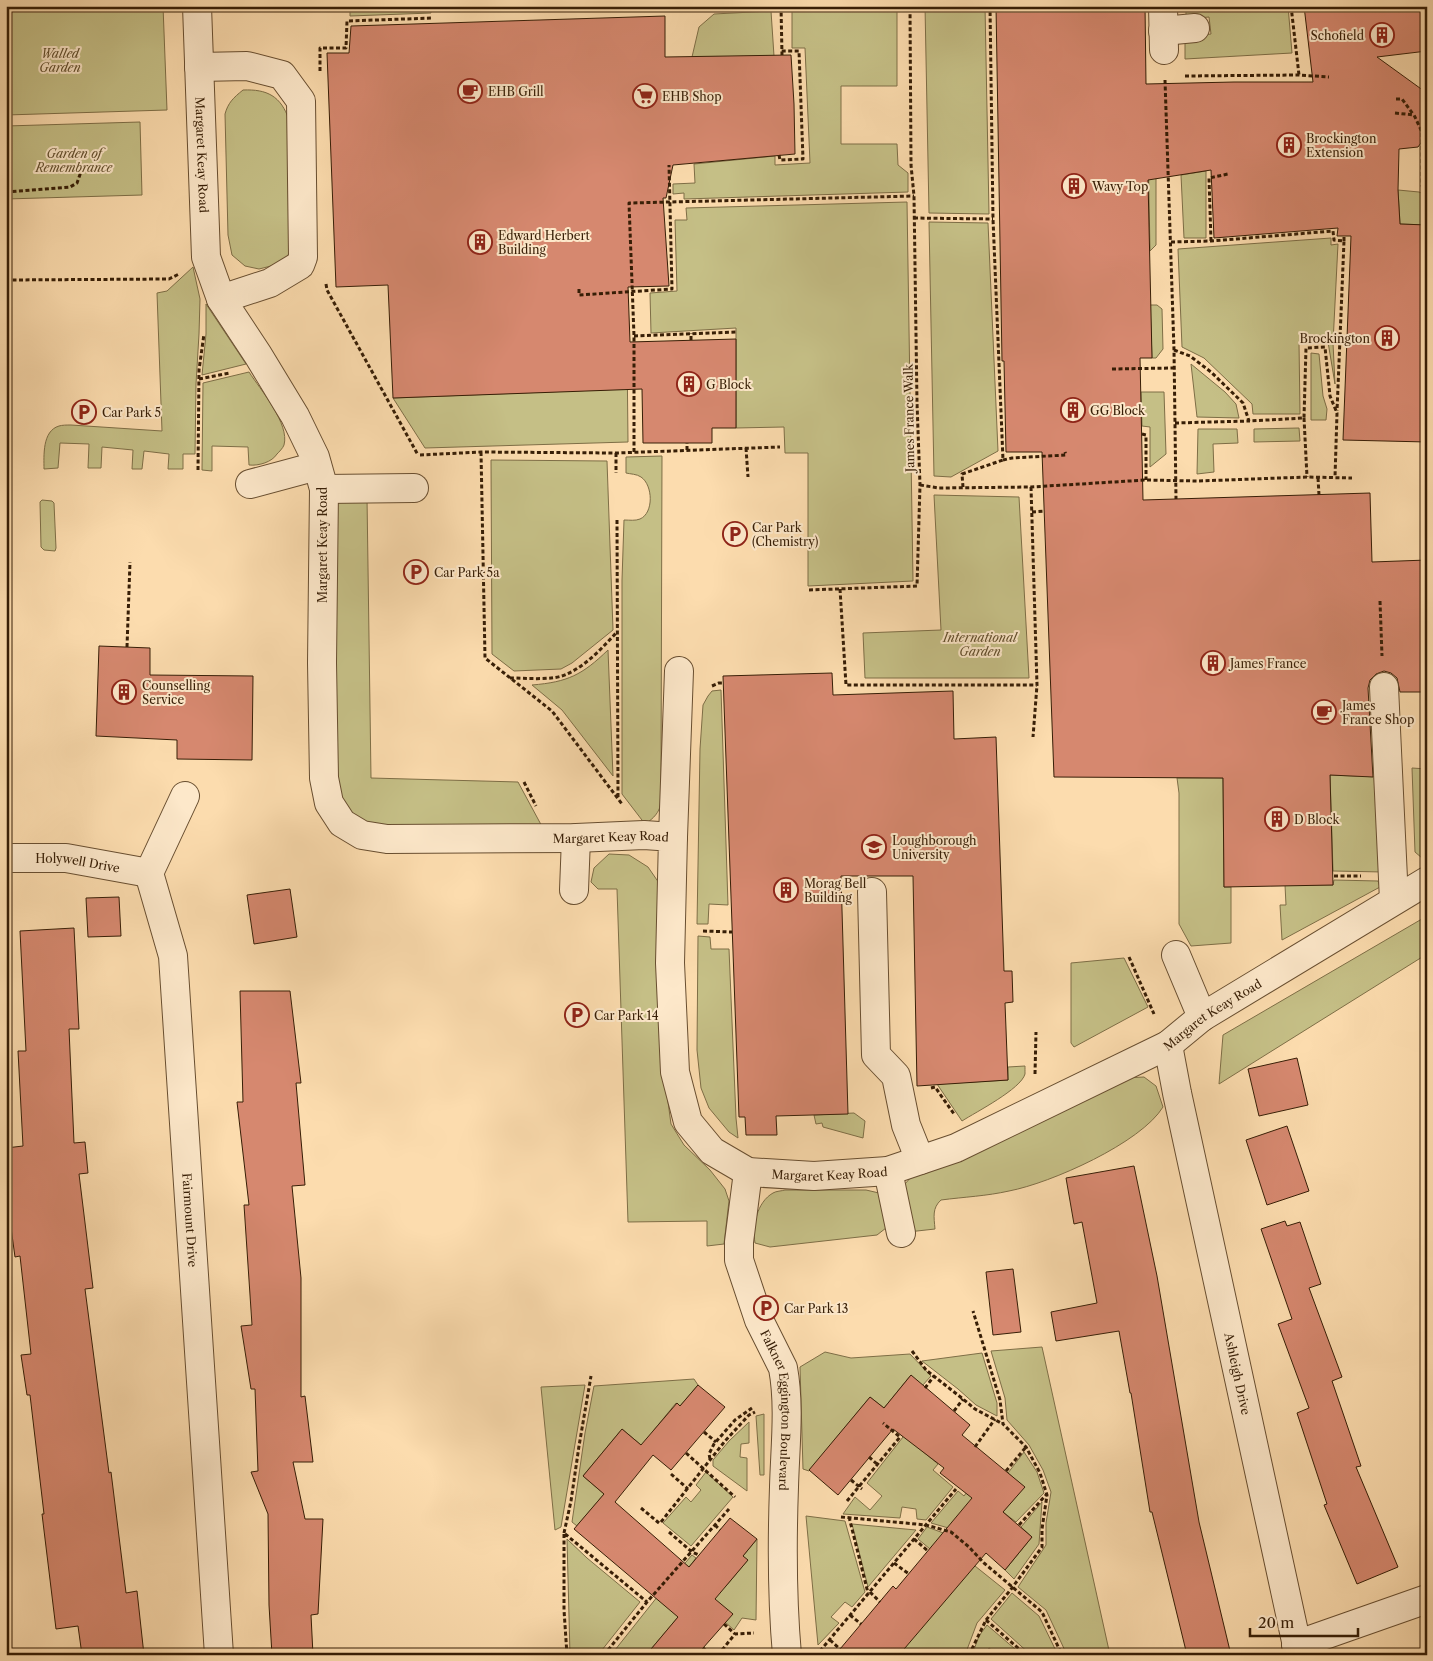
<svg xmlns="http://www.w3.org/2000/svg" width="1433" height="1661" font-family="'Libre Caslon Text',serif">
<rect width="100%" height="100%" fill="#fcdcae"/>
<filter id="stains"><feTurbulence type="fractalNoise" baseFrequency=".004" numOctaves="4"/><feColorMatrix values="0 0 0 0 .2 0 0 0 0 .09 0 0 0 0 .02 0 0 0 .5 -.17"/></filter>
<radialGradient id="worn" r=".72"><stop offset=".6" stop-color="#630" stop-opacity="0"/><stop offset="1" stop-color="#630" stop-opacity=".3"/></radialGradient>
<!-- green -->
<path fill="#c5bf86" stroke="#7e6e46" d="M6 6H163L167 110 6 115Z
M350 6H430L431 13 350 16Z
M925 6H985L989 214 929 213Z
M1186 6H1288L1292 53 1185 59V37L1211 34 1209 17 1186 19Z
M897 9V86H841V144H897L898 165 908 173V192L684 199V193L673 194V184L695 183 694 164 775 156V165L810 163 805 48H792V10Z
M771 11 774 56 692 57 699 27 714 14Z
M243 90C267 89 281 96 289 120L293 232 288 256 275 265 259 269 245 266 232 255 228 235 225 114C228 103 233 98 243 90Z
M140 122 142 195 6 199V126Z
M1148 144 1156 147V245L1150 251Z
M1206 171V238H1184L1181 175Z
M1398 190 1419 192 1427 195V225L1400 224Z
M907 202 913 581 808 586V453H785L784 427 736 428V328L651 333 650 293 677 291 675 220H687L686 208Z
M929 222 988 223 998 451 951 477 934 476Z
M1331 238V245L1338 244 1333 343 1335 384 1328 342 1299 343 1300 414H1253L1252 404 1204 358 1182 347 1178 249Z
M193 267 200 299 199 334 196 384 195 454H183V469H168L169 454 144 451 142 469H132L133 450 102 447 101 468H88L89 444 60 443 58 468 44 469C44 456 42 431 59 426 62 425 67 425 71 425L162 431 157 293 167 291Z
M206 304 246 364 202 375 206 334Z
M1150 305H1157L1162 309 1163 349 1156 358H1152Z
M627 348 628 442 425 448 393 398 623 389Z
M1311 353 1319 354 1323 396 1327 409 1326 420H1311Z
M1191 364 1225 392 1236 404 1239 418 1197 417Z
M249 372C260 389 290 424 284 445 283 448 279 452 277 454 272 462 259 466 249 465L248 447 212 446V471L202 470 203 383Z
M1141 392H1164L1166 454 1150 467V427L1142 426Z
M1299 428 1300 441 1254 442V429Z
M1198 429H1237L1238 443 1213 444 1214 472 1197 474Z
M662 456 661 781C662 800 664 812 645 824L622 794V580L624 520C630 520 635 521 640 519 654 513 653 485 641 477 637 474 630 474 626 473V457Z
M491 460 607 461 613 630 572 663 561 669 514 671 492 654Z
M934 495 1019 497 1029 678H865L863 633 941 630Z
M332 497H367L371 778 518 782 545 832 366 826 338 801Z
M42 500 52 501 54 503 56 548 55 551 44 550 41 547 40 502Z
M608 650 613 776 562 710 532 685C568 682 582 675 608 650Z
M721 690 728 905 709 904 708 924H697L700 749 703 705 708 696 712 691Z
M1412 768 1427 769V860L1422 858 1415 852Z
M1330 775 1380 777 1383 872 1333 871Z
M1177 778H1223L1224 887H1231V943L1191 946 1179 924V793Z
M609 854 629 855 648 867 659 883 664 1072 671 1124 684 1145 710 1170 725 1189 729 1201 724 1244 707 1246V1221L628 1222 617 889H598L591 882 594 868Z
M1334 880 1378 881 1380 887 1282 940 1280 905H1286L1285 885H1333Z
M1427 916V954L1219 1084 1223 1035Z
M698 936 710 937 711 949H729L736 1118 738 1138 729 1132 709 1108 701 1088 697 1050Z
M1124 958 1148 1007 1074 1047 1071 1043V963Z
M1025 1066C1025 1068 1025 1071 1025 1074 1021 1089 976 1112 962 1121L937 1084 1008 1080V1067Z
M1144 1077 1156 1086 1163 1107C1141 1143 1051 1183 1009 1191 987 1196 964 1197 941 1200 932 1208 934 1217 935 1229L908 1232 904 1185 913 1175 1124 1078Z
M854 1113 865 1121 863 1138 823 1127 822 1123 816 1124 814 1115Z
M785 1190H866L879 1193 887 1216 886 1228 877 1235 770 1247 755 1243C752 1226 757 1202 773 1193 776 1191 782 1191 785 1190Z
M1042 1347 1110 1655H1067L1046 1610 1018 1587 1046 1545V1523L1051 1492 1043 1470 1029 1445 1007 1420 1005 1398 991 1351Z
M825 1352 851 1358 910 1354 931 1376 922 1386 910 1376 884 1408 870 1397 809 1471 803 1469 800 1367Z
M982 1353 997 1403V1416L976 1405 958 1389 922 1361Z
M694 1379 698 1385 680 1406 676 1403 654 1430 647 1450 622 1429 583 1476 604 1494 577 1526 572 1522 585 1433 594 1386Z
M585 1385 561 1527 555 1530 541 1387Z
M764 1414V1475H760L756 1416Z
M885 1420 938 1464 933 1470 953 1487 926 1520 917 1519 916 1509 902 1507 900 1518 843 1514 855 1497 870 1510 882 1496 867 1483 903 1437Z
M749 1422V1443L741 1444 740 1457 747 1458V1491L713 1466V1460L729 1441Z
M1024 1452 1037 1472 1044 1493 1016 1522 1003 1512 1024 1487 1008 1473Z
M706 1472 733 1497 691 1546 663 1523 686 1497 691 1502 701 1490 696 1485Z
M969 1489 975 1495 952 1529 931 1523 958 1491 964 1496Z
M1042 1502 1039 1544 1014 1579 1005 1570 1032 1537 1021 1527Z
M806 1516 845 1521 865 1592 852 1607 845 1602 831 1617 839 1623 818 1645Z
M852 1524 916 1530 868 1587Z
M927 1527 949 1535 975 1566 1005 1590 977 1623 965 1655H899L930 1549 918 1539Z
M567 1539 587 1558 640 1602 598 1655H570Z
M757 1539 756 1620 742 1618 734 1630 725 1622 710 1595 726 1586 747 1561 743 1556Z
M692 1555 696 1558 682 1576 700 1591 646 1655H611L673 1577Z
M1012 1593 1039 1616 1058 1655H1031L991 1619Z
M987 1625 1022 1655H1006L1002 1651 998 1655 989 1648 984 1655H972L979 1636Z"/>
<!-- building -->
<path fill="#d6886f" stroke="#371e06" d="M996 6H1145L1146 84 1234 82H1313L1304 6H1427V51L1377 57 1424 91 1426 136 1418 147 1399 149 1398 190 1400 224 1427 225V442L1343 440 1351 236H1337L1338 228 1214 238 1211 170 1148 180 1152 358H1140L1143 500 1370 493 1372 562 1427 560V692H1400L1397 678 1391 673 1384 671 1376 674 1370 680 1368 688 1373 777 1330 775 1333 885 1224 887 1223 778 1054 777 1042 452H1006L1004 361H1002Z
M665 16V57L791 55 794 104 795 154 673 165 666 198H663L669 286 628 287 630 342 736 339V428H712V443H643L642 389 393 398 388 285 336 287 327 53H349L351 26Z
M99 646 150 648V675L253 676 252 760 177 759V740L96 736Z
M832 673 833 695 953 691 954 739 996 737 1004 971H1012L1013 1002 1005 1003 1008 1080 917 1086 913 876H841L848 1114 776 1116 777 1135H746L745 1117H739L723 676Z
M290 889 297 937 254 944 247 895Z
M119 897 121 936 88 937 86 898Z
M74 928 79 1029H69L74 1143 85 1142 88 1173 79 1174 93 1288 85 1289 109 1473 111 1472 126 1593 137 1591 144 1655H82L78 1626 56 1629 42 1514H44L30 1395H27L21 1355 31 1354 20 1256 15 1257 9 1213H6V1148L23 1146 18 1051H26L20 931Z
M240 991H290L301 1083H296L305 1185 292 1186 301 1278V1397L305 1396 313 1462H293L305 1519H323L318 1614 311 1615 313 1655H272L269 1605 268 1514 251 1472 258 1471 255 1389H251L241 1326 252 1325 244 1205H249L237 1102H243Z
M1297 1058 1308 1105 1259 1116 1248 1069Z
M1287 1126 1309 1191 1267 1205 1246 1140Z
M1134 1166 1157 1276 1199 1522 1231 1655H1187L1152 1512H1150L1131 1393H1130L1119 1331 1056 1341 1051 1312 1097 1303 1082 1222 1074 1224 1066 1178Z
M1285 1221 1287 1226 1300 1222 1321 1284 1309 1288 1342 1377 1332 1381 1361 1466 1356 1467 1398 1567 1357 1584 1324 1505 1327 1504 1297 1413 1309 1408 1278 1324 1292 1319 1261 1229Z
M1013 1269 1021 1332 993 1335 986 1272Z
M911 1375 970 1425 962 1435 1025 1487 1003 1512 1032 1537 1005 1570 986 1553 899 1655H835L893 1586 896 1589 972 1498 940 1473 944 1468 893 1429 838 1495 809 1470 870 1397 884 1408Z
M698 1385 725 1407 671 1470 653 1455 615 1502 689 1567 730 1518 757 1539 743 1556 748 1560 715 1599 733 1614 703 1648 697 1655H646L678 1617 574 1529 604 1494 583 1476 622 1429 641 1445 677 1403 680 1406Z"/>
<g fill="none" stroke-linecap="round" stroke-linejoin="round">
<defs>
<g id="minor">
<path id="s1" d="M197 6 206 257 221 299 258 355 295 416 315 457 324 489 322 663 324 778 329 803 342 823 362 835 387 839 576 838 644 835 673 837 670 963 675 1072 688 1122 712 1151 748 1172 814 1176 888 1171 956 1148 1168 1045 1202 1017 1427 881"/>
<path d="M1163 6 1164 50"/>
<path d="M1163 31 1195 28"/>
<path d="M199 67 247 66 282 75 301 101 303 257 300 265 270 283 221 299"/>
<path d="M250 484 317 466"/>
<path d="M324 489 414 488"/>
<path d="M1384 687 1394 900"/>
<path id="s2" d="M185 796 149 873 173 956 219 1655"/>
<path d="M673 837 679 671"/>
<path id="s3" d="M6 858H66L149 873"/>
<path d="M574 890 576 838"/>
<path d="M872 892 876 1055 896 1076 906 1125 920 1160"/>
<path d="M1176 955 1202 1017"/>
<path id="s4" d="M1168 1045 1177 1093 1299 1655"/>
<path d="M888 1171 901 1233"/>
<path id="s5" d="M748 1172 739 1242V1260L759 1320 783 1368C790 1406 785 1448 784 1487 782 1542 782 1599 787 1655"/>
<path d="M1296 1645 1427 1599"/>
</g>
</defs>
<!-- minor casing -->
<use href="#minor" stroke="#684e30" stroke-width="30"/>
<!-- path -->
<path stroke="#371e06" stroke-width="3" stroke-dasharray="4 2.5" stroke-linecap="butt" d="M781 6 782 55
M1291 6 1299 75
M320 71V48H346L347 21 433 18
M1185 76 1299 75 1329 77
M1165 80 1174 350 1176 499
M1396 99H1402L1413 114
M1395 113 1414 115 1422 132V186L1427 188
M779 155 780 160 803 159 799 51H781
M6 192 70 187 77 183 82 169
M914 218 993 219
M1211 241 1209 178 1228 174
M1344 241V236
M1171 242 1211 241 1333 231 1334 240 1344 241 1337 411
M6 280 169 279 179 274
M326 284 327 290 418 455
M579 289V295L672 289 669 165
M634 336 736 332
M691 340V333
M1174 350 1190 356 1211 372 1243 403 1249 421 1304 418 1306 348 1325 347 1330 396 1337 413 1335 477
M1112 369 1174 368
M199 379 230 373
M1304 418 1307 477
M1175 423 1249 421
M1142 434 1146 435V480
M746 448 748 477
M687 450V443
M481 452 485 658 552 711 622 804
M634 452V336L629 203 914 196
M616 453V473
M420 455 481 452 616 453 780 447
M1003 460 1012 458 1066 455 1065 452
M198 470 199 370 204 334
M1318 478 1319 495
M920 485 939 488 1031 487 1146 480 1199 481 1307 477 1352 478
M963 487 962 474 1003 460 993 219 990 6
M1031 487 1037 685 1033 737
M1032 512 1045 511
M617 520 618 798
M840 589 846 685H1037
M809 590 917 586 920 485 917 403 914 196 911 165 910 6
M1380 601 1382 656
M127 647 130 562
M510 678C526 678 553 681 567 674 587 665 603 647 617 632
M712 686 719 683H723
M524 782 536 806
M1334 876H1361
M703 931 732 932
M1129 957 1154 1014
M1035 1074 1036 1032
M931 1088 935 1087 954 1114
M912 1351 926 1370 963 1399 975 1409 1003 1424
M925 1388 934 1376
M954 1411 963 1399
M704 1432 716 1442
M975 1447 995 1419
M686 1453 735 1497
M869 1457 877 1464
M710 1459 709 1454 714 1444 735 1420 752 1408
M1006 1471 1026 1447
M671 1474 688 1489
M851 1480 862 1489
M847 1501 900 1437 883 1423
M641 1508 659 1523
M841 1517 926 1525 951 1532 969 1547 984 1563 1042 1612 1062 1655
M849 1517 868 1593
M661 1522 725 1441 749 1415 755 1412
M715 1525 720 1530
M1019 1525 1046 1495
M669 1532 692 1552 699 1555
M564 1533 571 1501 579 1446 591 1376
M914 1539 928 1551
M894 1563 909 1574
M870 1592 880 1602
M850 1615 861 1624
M986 1620 1026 1655
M724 1624 735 1634
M830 1640 840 1649
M703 1648 711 1655
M820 1651 956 1489
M567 1655 564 1610V1533L647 1602
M604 1655 647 1602 729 1509
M718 1655 735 1634 754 1633
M969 1655 986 1620 1012 1588 1042 1547V1529L1047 1495 1040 1473 1026 1447 1003 1424 1000 1400 973 1311"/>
<!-- minor -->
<use href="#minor" stroke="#fde8ca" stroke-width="28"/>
</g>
<!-- icons -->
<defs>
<symbol id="building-ring" viewBox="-11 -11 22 22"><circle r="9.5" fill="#fde8ca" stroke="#8f2418" stroke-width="1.5"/><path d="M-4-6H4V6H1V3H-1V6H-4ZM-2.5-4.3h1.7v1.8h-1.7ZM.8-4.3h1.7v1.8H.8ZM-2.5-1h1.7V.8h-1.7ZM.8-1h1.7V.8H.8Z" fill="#8f2418"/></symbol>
<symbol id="cafe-ring" viewBox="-11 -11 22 22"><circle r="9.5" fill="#fde8ca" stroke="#8f2418" stroke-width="1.5"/><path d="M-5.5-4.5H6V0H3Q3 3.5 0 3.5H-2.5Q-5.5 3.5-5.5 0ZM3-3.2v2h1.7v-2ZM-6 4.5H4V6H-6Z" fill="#8f2418"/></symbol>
<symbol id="supermarket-ring" viewBox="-11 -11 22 22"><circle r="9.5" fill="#fde8ca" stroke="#8f2418" stroke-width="1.5"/><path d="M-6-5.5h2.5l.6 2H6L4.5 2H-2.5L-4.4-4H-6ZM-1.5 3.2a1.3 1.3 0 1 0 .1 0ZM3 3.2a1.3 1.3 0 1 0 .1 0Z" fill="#8f2418"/></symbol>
<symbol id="parking-ring" viewBox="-11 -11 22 22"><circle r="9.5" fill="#fde8ca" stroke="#8f2418" stroke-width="1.5"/><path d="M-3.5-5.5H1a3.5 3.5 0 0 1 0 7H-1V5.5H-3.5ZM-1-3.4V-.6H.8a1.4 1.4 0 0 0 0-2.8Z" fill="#8f2418"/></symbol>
<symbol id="university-ring" viewBox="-11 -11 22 22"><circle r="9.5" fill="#fde8ca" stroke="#8f2418" stroke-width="1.5"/><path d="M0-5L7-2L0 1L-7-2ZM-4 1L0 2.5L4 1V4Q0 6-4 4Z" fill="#8f2418"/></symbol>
</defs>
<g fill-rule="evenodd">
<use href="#building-ring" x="1368" y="21" width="28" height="28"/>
<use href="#cafe-ring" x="456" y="77" width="28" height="28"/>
<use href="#supermarket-ring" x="631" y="82" width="28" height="28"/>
<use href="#building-ring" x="1275" y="131" width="28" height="28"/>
<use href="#building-ring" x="1060" y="172" width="28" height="28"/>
<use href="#building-ring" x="466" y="228" width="28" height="28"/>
<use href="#building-ring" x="1373" y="324" width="28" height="28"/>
<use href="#building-ring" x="675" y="370" width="28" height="28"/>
<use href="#building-ring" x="1059" y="396" width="28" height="28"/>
<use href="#parking-ring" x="70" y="398" width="28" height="28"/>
<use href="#parking-ring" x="721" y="520" width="28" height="28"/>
<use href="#parking-ring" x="402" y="558" width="28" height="28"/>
<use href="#building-ring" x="1199" y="649" width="28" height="28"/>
<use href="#building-ring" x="110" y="678" width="28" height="28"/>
<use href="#cafe-ring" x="1310" y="698" width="28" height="28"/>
<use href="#building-ring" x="1263" y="805" width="28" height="28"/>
<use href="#university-ring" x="860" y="833" width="28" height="28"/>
<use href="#building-ring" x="772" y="876" width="28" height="28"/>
<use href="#parking-ring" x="563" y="1001" width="28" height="28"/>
<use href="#parking-ring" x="752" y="1294" width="28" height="28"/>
</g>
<g text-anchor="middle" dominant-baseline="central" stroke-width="4" stroke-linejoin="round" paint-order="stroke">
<!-- poi labels -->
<g font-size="12" fill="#371e06" stroke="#fde8ca" text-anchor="start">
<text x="1364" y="35" text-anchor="end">Schofield</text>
<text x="488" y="91">EHB Grill</text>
<text x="662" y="96">EHB Shop</text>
<text x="1306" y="138">Brockington<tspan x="1306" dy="14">Extension</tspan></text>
<text x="1092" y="186">Wavy Top</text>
<text x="498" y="235">Edward Herbert<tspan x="498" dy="14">Building</tspan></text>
<text x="1370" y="338" text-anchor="end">Brockington</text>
<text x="706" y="384">G Block</text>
<text x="1090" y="410">GG Block</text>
<text x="102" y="412">Car Park 5</text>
<text x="752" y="527">Car Park<tspan x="752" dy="14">(Chemistry)</tspan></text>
<text x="434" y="572">Car Park 5a</text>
<text x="1230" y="663">James France</text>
<text x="142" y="685">Counselling<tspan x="142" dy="14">Service</tspan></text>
<text x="1342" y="705">James<tspan x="1342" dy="14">France Shop</tspan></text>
<text x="1294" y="819">D Block</text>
<text x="892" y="840">Loughborough<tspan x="892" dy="14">University</tspan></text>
<text x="804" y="883">Morag Bell<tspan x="804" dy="14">Building</tspan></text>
<text x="594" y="1015">Car Park 14</text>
<text x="784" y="1308">Car Park 13</text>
</g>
<!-- park labels -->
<g font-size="12" font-style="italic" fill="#624e2c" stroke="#fde8ca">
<text x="60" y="53">Walled<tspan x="60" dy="14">Garden</tspan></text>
<text x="74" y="153">Garden of<tspan x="74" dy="14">Remembrance</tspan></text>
<text x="980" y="637">International<tspan x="980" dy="14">Garden</tspan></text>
</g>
<!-- street labels -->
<g font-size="12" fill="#371e06" stroke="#fde8ca">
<text stroke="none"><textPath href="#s1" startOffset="149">Margaret Keay Road</textPath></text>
<text transform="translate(909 418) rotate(-91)">James France Walk</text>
<text transform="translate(322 545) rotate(-90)">Margaret Keay Road</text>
<text stroke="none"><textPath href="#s1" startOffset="1124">Margaret Keay Road</textPath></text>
<text stroke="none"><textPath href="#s3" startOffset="72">Holywell Drive</textPath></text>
<text stroke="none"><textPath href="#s1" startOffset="2054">Margaret Keay Road</textPath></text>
<text stroke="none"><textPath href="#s1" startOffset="1634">Margaret Keay Road</textPath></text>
<text stroke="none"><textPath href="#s2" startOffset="436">Fairmount Drive</textPath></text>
<text stroke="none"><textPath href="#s4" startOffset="336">Ashleigh Drive</textPath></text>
<text stroke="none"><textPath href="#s5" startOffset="246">Falkner Eggington Boulevard</textPath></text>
</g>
</g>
<!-- margin -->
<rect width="1433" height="1661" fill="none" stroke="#fcdcae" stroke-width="25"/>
<rect x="8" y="8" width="1418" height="1646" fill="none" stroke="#371e06" stroke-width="2.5"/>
<rect x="12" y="12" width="1408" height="1636" fill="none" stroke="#371e06"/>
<!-- scale -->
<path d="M1250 1628v8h108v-8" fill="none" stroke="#371e06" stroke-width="2.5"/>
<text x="1258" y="1628" font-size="15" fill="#371e06" stroke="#fde8ca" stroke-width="4" paint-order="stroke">20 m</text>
<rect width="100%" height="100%" filter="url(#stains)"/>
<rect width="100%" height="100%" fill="url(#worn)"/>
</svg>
